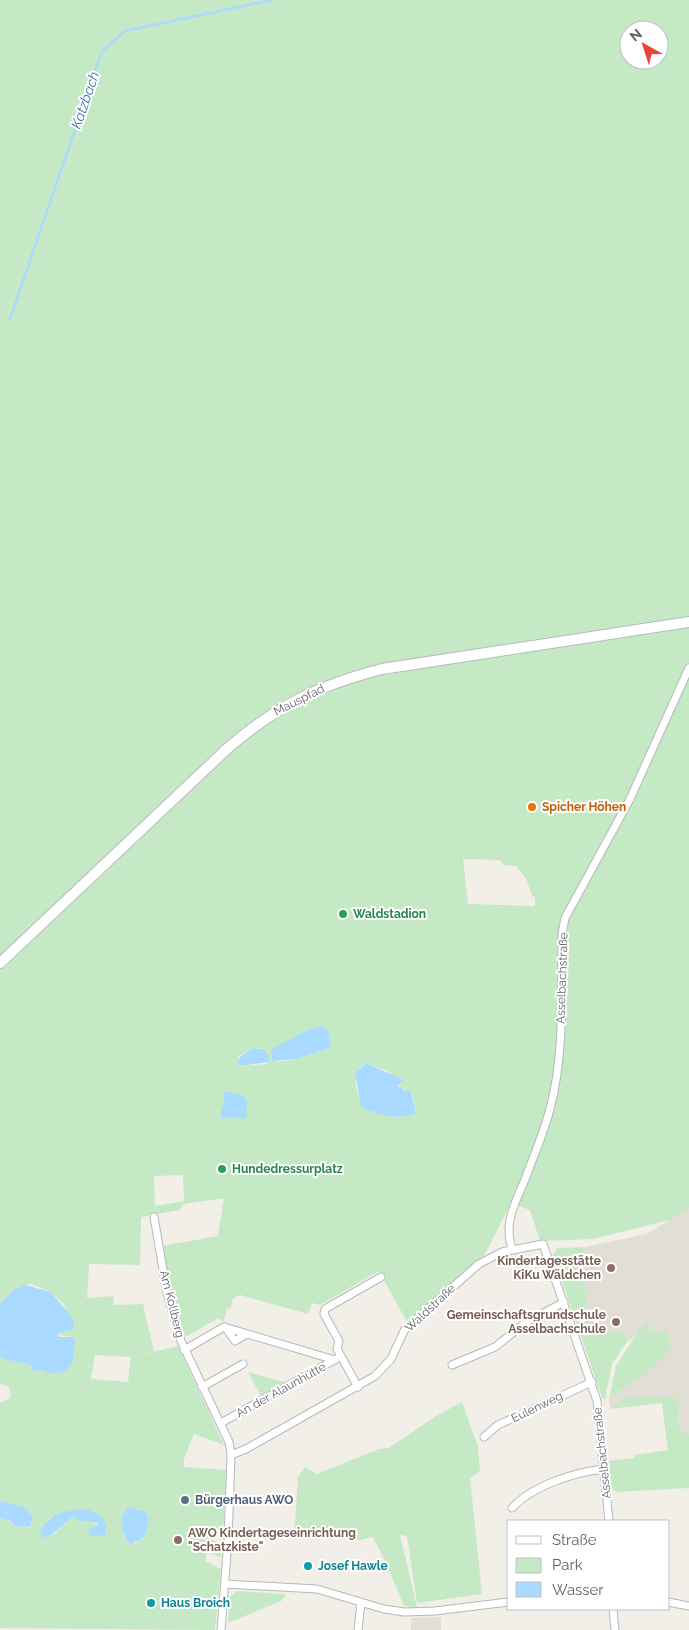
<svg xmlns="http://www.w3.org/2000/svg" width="689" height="1630" font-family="Raleway,sans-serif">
<rect width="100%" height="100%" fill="#f1efe8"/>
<!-- education -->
<path fill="#e1ded6" d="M689 1208V1434H684L678 1426 679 1402H676L675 1398 625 1397 610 1409 609 1399 631 1381 637 1377 639 1379 668 1338 667 1331 648 1330 647 1320 630 1342 625 1334 601 1331 588 1323 585 1282H574V1256L585 1255V1247L647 1234Z
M441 1617V1630H411V1618Z"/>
<!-- green -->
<path fill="#c5e8c5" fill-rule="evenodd" d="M0 0H689V1208L670 1220 593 1239 540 1241 530 1210 511 1203 484 1256 407 1322 379 1271 320 1305 312 1303 308 1314 240 1295 233 1298 230 1309 227 1308 223 1323 219 1318 185 1337 165 1266 162 1246 218 1236 224 1198 184 1204 179 1210 141 1217 140 1265 89 1264 87 1298 113 1296 114 1305 143 1304 154 1352 131 1357 95 1355 91 1379 128 1382 131 1357 178 1346 224 1445 194 1434 184 1459V1467L226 1470 223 1534 211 1530 210 1539 222 1544 221 1558 207 1551 205 1561 221 1569 215 1630 0 1628V1518L11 1521 14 1525 30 1528 33 1516 23 1507 0 1501V1403L9 1399 11 1394 8 1386 0 1384V1356L3 1359 31 1365 32 1370 71 1357 75 1341 73 1337 57 1335 58 1331 73 1330 72 1317 67 1313 64 1304 51 1292 36 1286 29 1284 14 1290 0 1304ZM629 30H659V60H629ZM463 859 500 860 504 865 516 866 526 879 533 897H535V906L468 904ZM322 1026 328 1035 330 1048 296 1059 276 1062 273 1048 306 1031ZM254 1048H259L267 1064 239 1066 237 1061 239 1056ZM366 1063C378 1068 395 1071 401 1084L399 1087 412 1092 416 1114C406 1116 397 1118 387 1116 380 1115 376 1111 368 1111 357 1100 348 1072 366 1063ZM224 1091 232 1094 234 1117 223 1119ZM183 1175 184 1201 155 1206 154 1176ZM128 1507 146 1512 149 1520 136 1543 131 1544C120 1536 118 1518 128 1507ZM79 1510C94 1510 105 1515 107 1531L87 1532 90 1528 99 1527C93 1520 85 1521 76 1519L74 1516 53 1535 41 1531 50 1517Z
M585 1247V1255L574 1256V1281L585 1282 588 1323H601V1331L625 1334 628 1340 612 1364 605 1399 602 1398 553 1255 558 1248Z
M645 1321H648V1330L667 1331 671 1345 668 1352 639 1379 637 1377 609 1399 616 1366Z
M248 1372 287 1383 262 1398Z
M625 1397 676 1398V1402H679L678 1426 684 1434H689V1488L616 1492 611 1488 608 1461 634 1458V1455L668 1450 662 1403 610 1409Z
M462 1402 478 1447 480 1471 470 1478 482 1594 417 1603 407 1536 400 1535 417 1607 404 1606 387 1565 373 1537 359 1540 294 1536 298 1477 305 1467 317 1474 379 1449 389 1448 436 1416Z
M237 1591 284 1594 285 1596 281 1601 228 1623 230 1597Z"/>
<!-- water -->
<path fill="#aadaff" d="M322 1026 327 1029 331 1045 330 1048 296 1059 273 1061 271 1053 273 1048 306 1031Z
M254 1048 264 1050 269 1056V1062L239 1066 237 1061 242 1055Z
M366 1063 404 1080 398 1086 404 1090 411 1091 416 1114C405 1117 394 1118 383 1115 377 1114 375 1111 368 1111L361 1106 355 1073Z
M223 1091 243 1096 247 1101 246 1119 234 1117 223 1119 220 1116 224 1102Z
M25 1285 51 1292 74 1320 73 1330 57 1333 59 1337H73L75 1341 72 1364C64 1376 50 1374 38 1369L33 1372 31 1365 3 1359 0 1356V1304L14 1290Z
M0 1501 23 1507 33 1516 30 1527 15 1526 11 1521 0 1518Z
M128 1507 146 1512 149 1520 144 1537 131 1544C120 1535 118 1518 128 1507Z
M84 1509C97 1511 111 1521 105 1535L89 1536 88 1529 99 1525 94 1522 77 1520 74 1516 49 1537H44L40 1531C51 1513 62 1511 84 1509Z"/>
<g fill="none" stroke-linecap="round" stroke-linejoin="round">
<!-- stream -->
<path stroke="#aadaff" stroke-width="2.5" d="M10 319 102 51 125 31 272 0"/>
<defs>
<path id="street" d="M154 1217 167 1293 181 1341 229 1442 231 1455 228 1541 221 1630
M512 1249C503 1222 516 1202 526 1177 534 1155 544 1132 550 1109 565 1053 561 991 562 934L565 918 630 799 689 668
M225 1327 235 1341 247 1334
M184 1350 224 1327 335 1360
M452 1365 495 1347 525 1323 564 1302
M202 1387 243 1364
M358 1387 337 1349 339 1341 324 1314 325 1309 381 1277
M221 1423 336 1359
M484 1437 498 1425 592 1382
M231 1455 246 1449 375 1376 391 1359 405 1329 479 1264 502 1252 543 1244 597 1401 609 1521
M512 1508C532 1486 575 1472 604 1469
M225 1584 317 1589 384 1609 404 1612 435 1611 508 1602
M668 1602 689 1606
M613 1609 615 1630
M358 1630 361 1602"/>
<path id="secondary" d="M0 963 229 747C280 704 317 686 382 669L689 622"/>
</defs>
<!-- street casing -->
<use href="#street" stroke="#b5b8bc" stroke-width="9"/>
<!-- secondary casing -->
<use href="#secondary" stroke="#b6babf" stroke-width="12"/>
<!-- street -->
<use href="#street" stroke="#fff" stroke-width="7"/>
<!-- secondary -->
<use href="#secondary" stroke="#fff" stroke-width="10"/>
</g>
<!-- markers -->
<circle fill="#e8710a" stroke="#fff" stroke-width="2" cx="532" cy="807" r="5"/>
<g fill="#2e9e5b" stroke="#fff" stroke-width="2">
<circle cx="343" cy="914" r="5"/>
<circle cx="222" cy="1169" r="5"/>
</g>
<g fill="#8d6e63" stroke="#fff" stroke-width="2">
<circle cx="611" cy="1268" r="5"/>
<circle cx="616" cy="1322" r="5"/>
<circle cx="178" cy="1540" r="5"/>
</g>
<circle fill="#5c6f8a" stroke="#fff" stroke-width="2" cx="185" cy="1500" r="5"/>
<g fill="#0f9aa8" stroke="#fff" stroke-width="2">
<circle cx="308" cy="1566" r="5"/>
<circle cx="151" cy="1603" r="5"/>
</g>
<g text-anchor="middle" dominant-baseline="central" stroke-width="4" stroke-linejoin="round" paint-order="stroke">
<!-- street labels -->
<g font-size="12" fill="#5f6368" stroke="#fff">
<text transform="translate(299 700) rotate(-27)">Mauspfad</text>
<text transform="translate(562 978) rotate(-88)">Asselbachstraße</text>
<text transform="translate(172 1304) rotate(76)">Am Kollberg</text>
<text transform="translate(430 1308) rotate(-43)">Waldstraße</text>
<text transform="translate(281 1390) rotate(-29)">An der Alaunhütte</text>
<text transform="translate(537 1407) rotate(-26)">Eulenweg</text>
<text transform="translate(602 1453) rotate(-96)">Asselbachstraße</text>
</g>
<!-- food labels -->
<g font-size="12" font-weight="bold" fill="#c56008" stroke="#fff" text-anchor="start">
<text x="542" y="807">Spicher Höhen</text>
</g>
<!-- leisure labels -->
<g font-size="12" font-weight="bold" fill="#27864d" stroke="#fff" text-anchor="start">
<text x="353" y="914">Waldstadion</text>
<text x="232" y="1169">Hundedressurplatz</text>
</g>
<!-- education labels -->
<g font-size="12" font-weight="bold" fill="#785e54" stroke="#fff" text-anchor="end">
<text x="601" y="1261">Kindertagesstätte<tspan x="601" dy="14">KiKu Wäldchen</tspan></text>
<text x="606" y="1315">Gemeinschaftsgrundschule<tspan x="606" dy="14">Asselbachschule</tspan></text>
<text x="188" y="1533" text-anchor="start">AWO Kindertageseinrichtung<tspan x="188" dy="14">"Schatzkiste"</tspan></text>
</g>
<!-- service labels -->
<g font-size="12" font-weight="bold" fill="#4e5e75" stroke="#fff" text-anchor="start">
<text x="195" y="1500">Bürgerhaus AWO</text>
</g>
<!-- culture labels -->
<g font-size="12" font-weight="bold" fill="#0d838f" stroke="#fff" text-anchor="start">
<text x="318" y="1566">Josef Hawle</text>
<text x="161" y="1603">Haus Broich</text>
</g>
<!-- water labels -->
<g font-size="14" font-style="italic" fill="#4174aa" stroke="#fff">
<text transform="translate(85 100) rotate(-71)">Katzbach</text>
</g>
</g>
<!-- legend -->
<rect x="507" y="1520" width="162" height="90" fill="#ffffff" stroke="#bfc1c3"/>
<rect x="516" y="1536" width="25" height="8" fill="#ffffff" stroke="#bfc1c3"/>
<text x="552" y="1545" font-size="15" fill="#5f6368">Straße</text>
<rect x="516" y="1558" width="25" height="15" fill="#c5e8c5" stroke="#bfc1c3"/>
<text x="552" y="1570" font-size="15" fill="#5f6368">Park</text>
<rect x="516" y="1582" width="25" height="15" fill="#aadaff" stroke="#bfc1c3"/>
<text x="552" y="1595" font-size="15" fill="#5f6368">Wasser</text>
<!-- north arrow -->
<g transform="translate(644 45) rotate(321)"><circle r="24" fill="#ffffff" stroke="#bfc1c3"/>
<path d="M0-4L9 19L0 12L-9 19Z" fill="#ea4335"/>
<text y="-8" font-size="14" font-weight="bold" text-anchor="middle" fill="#5f6368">N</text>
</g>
</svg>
